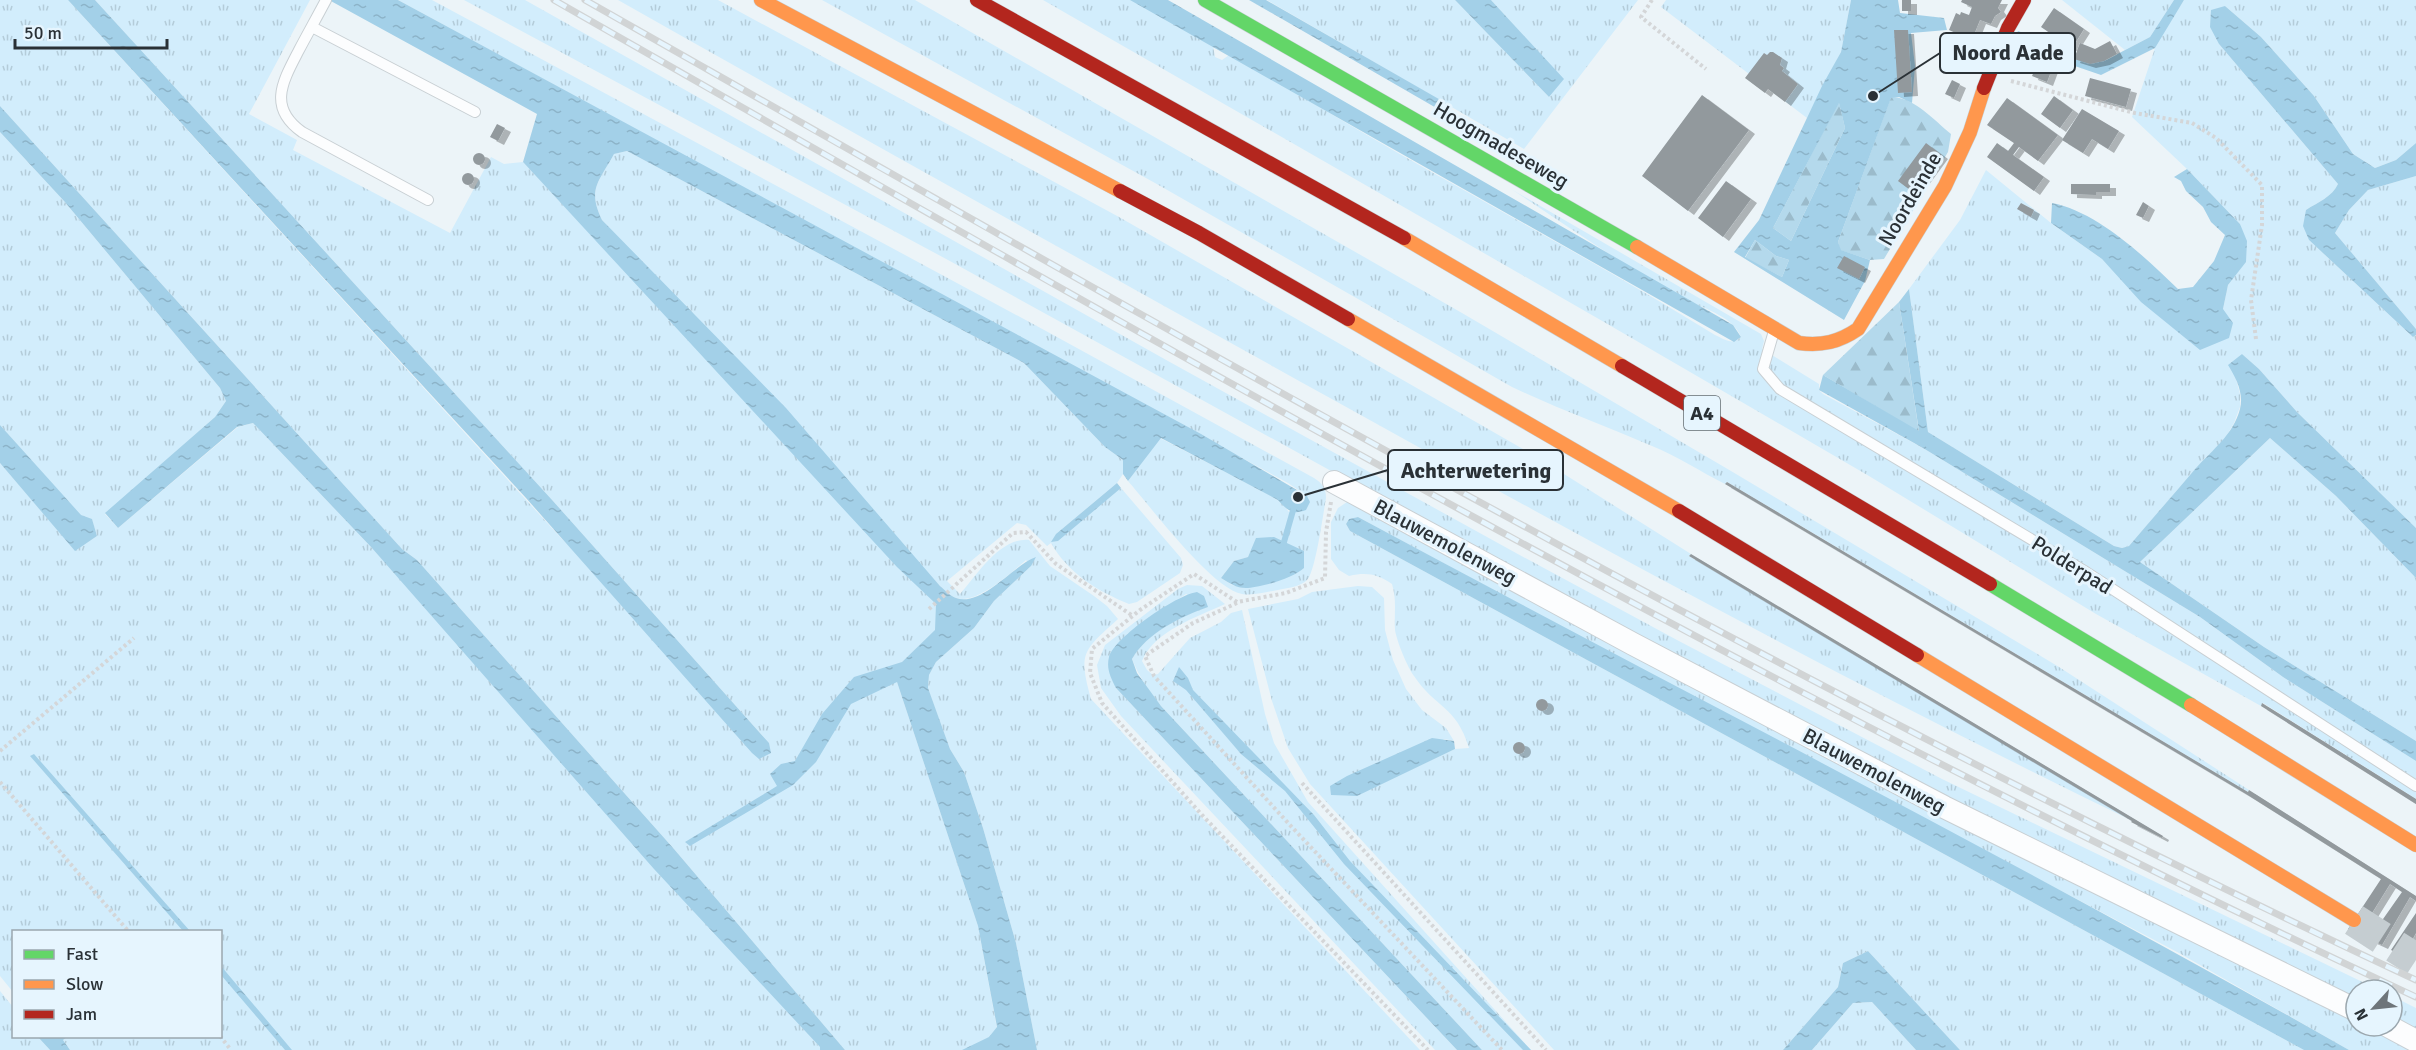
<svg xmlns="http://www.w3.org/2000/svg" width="2416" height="1050" font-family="Signika,sans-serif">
<defs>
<pattern id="grass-tufts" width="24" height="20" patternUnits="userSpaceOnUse" patternTransform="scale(1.5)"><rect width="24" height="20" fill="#d2edfc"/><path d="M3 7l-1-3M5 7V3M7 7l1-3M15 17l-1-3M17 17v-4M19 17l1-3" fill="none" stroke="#b4ccd9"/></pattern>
<pattern id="forest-firs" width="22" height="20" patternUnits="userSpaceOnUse" patternTransform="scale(1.5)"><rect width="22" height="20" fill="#b4d9ec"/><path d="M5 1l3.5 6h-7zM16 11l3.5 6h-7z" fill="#9bbbcb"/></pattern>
<pattern id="water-ripples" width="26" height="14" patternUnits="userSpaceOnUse" patternTransform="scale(1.5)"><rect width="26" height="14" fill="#a3d0e8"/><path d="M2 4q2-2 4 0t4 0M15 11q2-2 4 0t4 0" fill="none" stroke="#8cb3c8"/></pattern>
<filter id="shadow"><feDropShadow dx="6" dy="4" stdDeviation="0" flood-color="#0004"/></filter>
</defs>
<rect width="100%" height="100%" fill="#ecf4f8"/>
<!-- grass -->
<path fill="url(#grass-tufts)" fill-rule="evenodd" d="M0 0H68L561 538 769 743 553 501 95 0H310L249 114 297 140 293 150 450 233 491 157 504 164 523 162 936 604V630L902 662 897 682 978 926 1001 1050H845L674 849 417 560 402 549 0 106Z
M398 0H432L1046 331 1314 478C1322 483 1326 488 1326 498 1323 515 1316 567 1308 579 1301 587 1287 588 1278 590 1266 592 1253 596 1242 594 1211 588 1150 506 1128 481L1160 438 1279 500 1289 512 1307 496 1288 483ZM1257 538 1247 588 1232 585 1221 578 1234 561 1248 557Z
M464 0H525L1168 361 1516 553 1677 640 1942 779 2379 990H2356V1001L2054 853 1509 569 948 260Z
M618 0H718L1119 217 1537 457 1691 554 1689 556 2135 822C1862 690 1595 545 1330 398 1092 266 855 134 618 0Z
M822 0H915L1462 313 1731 471 2059 667 2249 790 2248 792 1727 482 1725 484C1701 472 1677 456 1652 446 1605 426 1558 409 1512 387L1155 183Z
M1043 0H1138L1212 40 1215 57 1222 60 1232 53C1389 154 1556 237 1715 335 1724 339 1733 346 1741 337 1734 318 1706 309 1689 301 1627 269 1570 227 1511 189L1761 334 1764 341 1762 349 1819 384V390L1823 394 1923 448 2200 617 2283 677 2416 761V799L2263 703 2261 706 2096 614 1869 476 1604 322Z
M1267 0H1455L1549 97 1563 79 1491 0H1638L1524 149Z
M1666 0H1851L1841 52 1807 118 1661 7Z
M2062 0H2174L2150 37 2125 50Z
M2184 0H2416V143L2396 160 2375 168 2353 154 2314 96 2261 37 2225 6 2219 44 2338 184C2332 197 2318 202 2306 210L2309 240 2413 337 2416 335V528L2297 412 2259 369 2242 354 2236 379 2240 394V407L2234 423 2223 442 2204 459 2129 546 2122 548 2114 546 1928 432 1909 289 1960 220 1986 170 2051 223 2102 259 2121 278 2223 309 2228 285 2246 261 2240 224 2187 169 2132 117 2157 42Z
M0 132 64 201 220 388 226 401 215 417 105 514 118 528 238 427 253 423 371 547 820 1047V1050H70L63 1040 67 1037 220 1036V932H14L13 992 0 976V463L75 550 97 536 92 520 81 516 0 425Z
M627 151 1024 363 1105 447 1123 460V474L1117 483 1056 534 1121 488 1181 558 1183 565 1180 573 1137 602 1129 604C1097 591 1068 573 1051 543L1047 546 1026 525 1017 523 947 581 960 594C977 575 1000 537 1029 540L1050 566 1094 596 1107 606 1118 619C1083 651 1078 652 1091 699L1420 1050H1037L1016 943 983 828 964 772 950 749 928 689 929 675 936 662 974 628 994 601 1031 566 1026 560C1011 573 976 605 956 598 950 596 945 590 940 586L602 220C587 189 599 182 614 154Z
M2416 176V329L2335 233 2349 210 2368 190Z
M2270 438 2336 496 2416 578V741L2264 647 2140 562Z
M1347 502 2356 1018V1026H2372L2416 1050H2349L2179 953 1629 663 1358 517 1349 519 1346 524 1350 531 2304 1050H1960L1868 951 1843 963 1838 987 1783 1050H1554L1310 784 1288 748 1272 701 1248 609 1298 599 1312 592 1358 586 1372 587 1384 598 1385 630 1393 660 1406 689 1422 710 1446 728 1454 741 1444 739 1357 795 1455 749 1469 748C1456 705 1435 708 1414 676 1407 666 1397 642 1395 630 1394 614 1397 600 1392 584 1377 574 1367 572 1349 576L1339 570 1331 559V522L1338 508Z
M1187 585 1202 586 1225 604C1197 617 1154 631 1142 661L1147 670 1153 675 1158 674 1190 638 1221 622 1231 613 1242 610 1265 714 1274 743 1308 802 1531 1050H1482L1161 706C1149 691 1139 677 1132 659 1147 633 1179 617 1207 607L1186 594 1127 634 1116 688 1457 1050H1435L1121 716 1101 688 1097 665 1105 645 1178 589Z
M0 991 13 1007 14 1036 38 1037 50 1050H0Z
M2392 996 2416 1008V1031L2392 1019Z
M1872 1002 1916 1050H1812L1853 1003Z"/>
<!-- forest -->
<path fill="url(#forest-firs)" d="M1891 97C1914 97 1934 120 1951 134L1948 152 1884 259 1870 260 1840 250 1838 242Z
M1839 102 1845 128 1791 241 1773 228Z
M1755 240 1776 256 1789 260 1782 277 1745 258Z
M1899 302 1919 432 1823 375Z"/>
<!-- water -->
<path fill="url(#water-ripples)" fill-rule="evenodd" d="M68 0H95L553 501 769 743 771 753 759 759 752 753 526 498Z
M329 0H398L1201 434 1307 496 1310 502 1306 510C1292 515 1288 511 1278 500L1161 438 1128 481 1123 474V460L1105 447 1024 363 627 151 614 154C599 182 587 189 602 220L786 408 940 586C945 590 950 596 956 598 982 607 1013 565 1036 557L1031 566 994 601 974 628 936 662 929 675 928 688 950 749 964 772 983 828 1016 943 1037 1050H962L989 1037 997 1027 978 926 897 682 851 704 816 762 793 785 690 846 685 842 777 786 770 774 781 764 795 761 822 714 854 677 902 662 935 630 936 604 897 567 523 162 537 114Z
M1130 0H1168L1733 325 1741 337 1734 342Z
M1249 0H1266L1451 106 1445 113Z
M1455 0H1491L1564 79 1549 97Z
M1851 0H1898L1900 13 1944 18 1947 30 1911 33 1915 66 1912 103 1899 97 1891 98 1838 242 1841 250 1870 260 1865 281 1844 320 1734 252 1759 220 1822 86 1841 52ZM1839 103 1845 128 1791 241 1773 228ZM1755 240 1776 256 1789 260 1782 277 1745 257Z
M2174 0H2184L2155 48 2101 75 2011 44 2018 31 2095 60H2106L2150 37Z
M2225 6 2261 37 2314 96 2353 154 2375 168 2396 160 2416 143V176L2368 190 2349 210 2335 233 2416 329V335L2413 337 2309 240 2303 226 2306 210C2318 202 2332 197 2338 184L2219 44 2210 27 2211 10Z
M0 106 402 549 417 560 674 849 845 1050H820V1047L654 869 371 547 253 423 237 427 118 528 105 513 215 417 226 401 220 388 64 201 0 132Z
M2187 169 2240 224 2247 241 2246 262 2228 285 2223 309 2233 323 2229 338 2200 350 2141 302 2102 259 2051 223 2052 203C2098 212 2145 257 2178 289L2193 287 2214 261 2225 235 2211 222 2203 207 2186 191 2181 181 2174 177Z
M1909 289 1928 432 2114 546 2122 548 2129 546C2151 520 2174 494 2196 468 2213 449 2233 435 2240 409 2244 393 2236 378 2228 365L2242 354 2259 369 2297 412 2416 528V578L2336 496 2270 438 2140 562 2264 647 2416 741V761L2283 677 2200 617 1923 448 1819 390 1823 375 1919 431 1899 302Z
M0 425 81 515 92 519 97 536 75 551 0 463Z
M1117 483 1121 488 1058 541 1051 542 1056 534Z
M1358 517C1688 695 2023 864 2349 1050H2304L1350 531 1346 524 1349 519Z
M1274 537 1304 551V568C1293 578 1263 587 1248 588 1238 589 1229 583 1221 578L1234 561 1248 557 1256 538Z
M1197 592 1204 596 1208 607C1180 617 1147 633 1132 659L1137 673 1161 706 1482 1050H1457L1116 688C1111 678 1106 669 1109 657 1115 637 1176 595 1197 592Z
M1179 667 1188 678 1193 690 1314 815 1350 861 1531 1050H1523L1344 864 1285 791 1241 754 1186 690 1173 681Z
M1432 738 1454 741 1455 749 1357 796 1331 795 1330 786 1347 776Z
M34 754 190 931H183L30 756Z
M1868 951 1960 1050H1916L1872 1002 1853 1003 1812 1050H1783L1838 987 1843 963Z
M221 966 292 1050H285L221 975Z
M38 1037H67L63 1040 70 1050H50Z"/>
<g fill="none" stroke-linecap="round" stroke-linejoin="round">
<!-- stream -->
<path stroke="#a3d0e8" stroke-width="6" d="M1282 549 1294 507"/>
</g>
<!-- building -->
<path fill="#92999d" filter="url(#shadow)" d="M1902 0H1911V11H1902Z
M1962 0H2002L1998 8 2001 12 1995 16 1991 24 1980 20 1973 37 1962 32 1960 35 1949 30 1956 13 1960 15 1961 12 1969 15 1972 7 1961 2Z
M2054 8 2084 29 2072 48 2041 27Z
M1894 30H1908L1912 92 1898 93Z
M2110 41 2117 54 2104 61 2090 64 2074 59 2080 43 2095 49Z
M1770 52H1773L1782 58 1780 65 1784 68 1782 71 1798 84 1785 102 1768 89 1765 93 1745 78 1764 53 1767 55Z
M2039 60 2053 66 2047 82 2032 76Z
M2090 78 2131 89 2126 107 2085 96Z
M1952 80 1960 84 1954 98 1945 94Z
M1702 95 1749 130 1688 211 1642 176Z
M2054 96 2073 110 2060 128 2041 114Z
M2007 98 2058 135 2038 161 2019 147 2013 155 2044 177 2034 191 1987 157 1997 143 2008 151 2014 143 1987 125Z
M2082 109 2119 131 2108 149 2092 139 2083 153 2062 140Z
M497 124 505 128 498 141 490 137Z
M1926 143 1942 155 1914 193 1898 181Z
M473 159a6 6 0 1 1 12 0a6 6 0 1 1-12 0Z
M462 179a6 6 0 1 1 12 0a6 6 0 1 1-12 0Z
M1726 181 1751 199 1723 237 1698 218Z
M2071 184H2110V192H2096V195L2071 194Z
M2143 202 2149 206 2143 218 2136 215Z
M2021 203 2034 210 2031 217 2017 209Z
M1844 256 1865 267 1859 279 1837 268Z
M1727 482 2248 792 2249 790 2416 896V901L2410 897 2382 945 2369 939 2402 892 2390 884 2359 934 2348 929 2381 879 2246 794 1725 484Z
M1691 554 2163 836 2162 838 2131 822 2132 821 1689 556Z
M1536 705a6 6 0 1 1 12 0a6 6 0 1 1-12 0Z
M2262 703 2416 799V804L2261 706Z
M1513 748a6 6 0 1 1 12 0a6 6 0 1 1-12 0Z
M2416 913V933L2403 956 2391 950Z"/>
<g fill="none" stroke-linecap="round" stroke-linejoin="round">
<!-- highway-tunnel -->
<path stroke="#c5cdd1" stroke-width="33" stroke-dasharray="33 16" stroke-linecap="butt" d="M2354 920 2416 960"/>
<defs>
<path id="lane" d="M326 0C317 17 308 33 299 50 283 81 267 107 302 132L428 200
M312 27 475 112
M1774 331 1763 369 1780 389 2086 572 2416 786"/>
<path id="street" d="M1334 482 1633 644 1944 807 2356 1010
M2388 1026 2416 1041"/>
<path id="fast" d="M1205 0 1637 247
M1990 584 2191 705"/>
<path id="slow" d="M761 0 1120 191
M1404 238 1622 366
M1637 247 1799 343C1822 346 1839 342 1858 329L1945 186 1970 132 1984 88
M1348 319 1679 511
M1917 655 2354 920
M2191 705 2416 845"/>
<path id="jam" d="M977 0 1404 238
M1984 88 2008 28 2024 0
M1120 191 1199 233 1348 319
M1622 366 1990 584
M1679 511 1917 655"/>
</defs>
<!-- lane casing -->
<use href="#lane" stroke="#c8cfd3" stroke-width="12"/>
<!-- street casing -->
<use href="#street" stroke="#c8cfd3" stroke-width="24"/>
<!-- fast casing -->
<use href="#fast" stroke="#c8cfd3" stroke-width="15"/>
<!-- slow casing -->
<use href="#slow" stroke="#c8cfd3" stroke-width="15"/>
<!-- jam casing -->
<use href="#jam" stroke="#c8cfd3" stroke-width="15"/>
<!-- path -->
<path stroke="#d4d6d8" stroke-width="4" stroke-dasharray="3 3" stroke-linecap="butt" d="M1652 0 1641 17 1706 69
M2011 81 2135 113 2192 123 2216 138 2262 185V225L2251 300 2256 339
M1331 502 1326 532 1325 578 1286 593 1237 602 1194 574 1140 610 1092 649 1090 673 1102 703 1202 815 1428 1050
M1237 603 1193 623 1145 656 1154 676 1289 824 1502 1050
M929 609 1013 533 1026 532 1056 564 1133 616
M0 751 134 638
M0 782 129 932
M1302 783 1546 1050
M220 1036 231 1050"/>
<!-- lane -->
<use href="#lane" stroke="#fcfdfe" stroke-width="10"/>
<!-- street -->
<use href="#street" stroke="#fcfdfe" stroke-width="22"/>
<!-- fast -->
<use href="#fast" stroke="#63d668" stroke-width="14"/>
<!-- slow -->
<use href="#slow" stroke="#ff974d" stroke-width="14"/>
<!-- jam -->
<use href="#jam" stroke="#b3261e" stroke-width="14"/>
<defs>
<path id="rail" d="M554 0C1165 349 1778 699 2416 997
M585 0C1187 341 1788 687 2416 980"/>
</defs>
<!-- rail casing -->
<use href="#rail" stroke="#d1d4d5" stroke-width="7"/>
<!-- rail -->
<use href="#rail" stroke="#e6f5fe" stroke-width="4.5" stroke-dasharray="14" stroke-linecap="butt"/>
</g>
<g text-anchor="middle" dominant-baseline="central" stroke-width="6" stroke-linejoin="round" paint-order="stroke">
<!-- shield labels -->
<rect fill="#e6f5fe" stroke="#626c72" stroke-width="1.5" x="1684" y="396" width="36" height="34" rx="4.5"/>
<g font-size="20" font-weight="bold" fill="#2a3136">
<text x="1702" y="413">A4</text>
</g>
<!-- street labels -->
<g font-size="21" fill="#2a3136" stroke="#e6f5fe">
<text transform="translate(1501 145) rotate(30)">Hoogmadeseweg</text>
<text transform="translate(1910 199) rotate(-60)">Noordeinde</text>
<text transform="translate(1445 542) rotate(28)">Blauwemolenweg</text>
<text transform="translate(2072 565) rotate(32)">Polderpad</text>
<text transform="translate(1874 771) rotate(28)">Blauwemolenweg</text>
</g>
</g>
<!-- callouts -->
<path fill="none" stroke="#2a3136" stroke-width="2" d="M1873 96L1940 53M1298 497L1388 470"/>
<g fill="#2a3136" stroke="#e6f5fe" stroke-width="2">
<circle cx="1873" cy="96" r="6"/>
<circle cx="1298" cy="497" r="6"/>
</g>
<g fill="#e6f5fe" stroke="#2a3136" stroke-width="2">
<rect x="1940" y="33" width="135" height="40" rx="6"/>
<rect x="1388" y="450" width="175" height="40" rx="6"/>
</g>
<g font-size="22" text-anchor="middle" font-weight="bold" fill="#2a3136">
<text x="2008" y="60">Noord Aade</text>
<text x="1476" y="478">Achterwetering</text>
</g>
<!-- legend -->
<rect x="12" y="930" width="210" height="108" fill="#e6f5fe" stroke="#9ba7ae" stroke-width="1.5"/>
<rect x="24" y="950" width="30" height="9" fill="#63d668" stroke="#9ba7ae" stroke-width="1.5"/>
<text x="66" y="960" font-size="18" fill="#2a3136">Fast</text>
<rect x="24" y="980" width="30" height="9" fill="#ff974d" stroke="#9ba7ae" stroke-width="1.5"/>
<text x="66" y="990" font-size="18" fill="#2a3136">Slow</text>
<rect x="24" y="1010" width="30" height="9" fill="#b3261e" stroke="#9ba7ae" stroke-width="1.5"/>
<text x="66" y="1020" font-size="18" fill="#2a3136">Jam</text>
<!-- north arrow -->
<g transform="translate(2374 1008) rotate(243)"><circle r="28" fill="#e6f5fe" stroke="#9ba7ae" stroke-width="1.5"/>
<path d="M0-4.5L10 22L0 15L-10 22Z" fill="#6e757a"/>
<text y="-9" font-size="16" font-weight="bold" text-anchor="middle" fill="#2a3136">N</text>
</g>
<!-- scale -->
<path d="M15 39v9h152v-9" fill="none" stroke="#2a3136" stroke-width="3"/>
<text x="24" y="39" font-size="18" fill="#2a3136" stroke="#e6f5fe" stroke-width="4.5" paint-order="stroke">50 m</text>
</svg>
